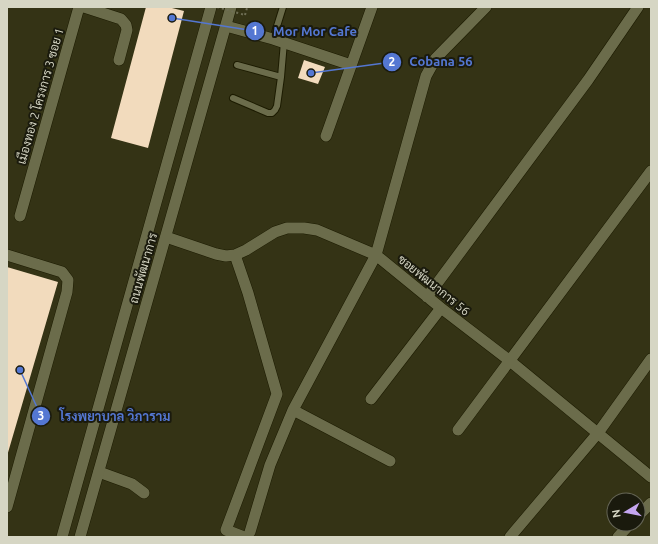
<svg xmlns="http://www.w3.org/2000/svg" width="658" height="544" font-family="Ubuntu,Sarabun,sans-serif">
<rect width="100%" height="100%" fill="#343315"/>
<!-- building -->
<path fill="#f2dbbd" d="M146 7H168L184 11 148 148 111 138Z
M304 60 325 67 318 84 298 78Z
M7 267 58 282 7 456Z"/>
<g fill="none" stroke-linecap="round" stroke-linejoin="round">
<defs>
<path id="service" d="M273 39 283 7
M237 65 281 77
M233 98 268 113H272L275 110 277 106 281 77 284 42"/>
<path id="minor" d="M84 7 121 19 126 25 127 30 119 60
M226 26 273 39 351 65
M326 136 372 7
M20 216 79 7
M166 237 216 254 226 256 235 255 246 250 275 232 287 228H304L317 230 376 255 441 308 510 361 651 477
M7 255 49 268 62 272 68 280 67 292 7 507
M235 255 248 293 277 394 226 530 244 537
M427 297 588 80 638 7
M371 399 441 308
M293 410 390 461
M458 430 651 171
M99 472 132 484 144 493
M638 516 651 503
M250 532 270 465 293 410 376 255 426 76 436 58 486 7
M510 537 598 433 651 359
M618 537 630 524"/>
<path id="secondary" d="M62 537 211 7
M80 537 231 7"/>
</defs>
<!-- service casing -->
<use href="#service" stroke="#1c1b00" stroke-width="8"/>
<!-- minor casing -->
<use href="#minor" stroke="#1c1b00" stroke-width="12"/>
<!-- secondary casing -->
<use href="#secondary" stroke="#1c1b00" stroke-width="12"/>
<!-- path -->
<path stroke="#6f6f55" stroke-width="2" stroke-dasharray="2 3" stroke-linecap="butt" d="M245 15 247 8"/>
<!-- service -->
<use href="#service" stroke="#6b6c4b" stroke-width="6"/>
<!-- minor -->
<use href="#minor" stroke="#6b6c4b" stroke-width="11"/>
<!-- secondary -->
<use href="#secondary" stroke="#6b6c4b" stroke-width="11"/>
<!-- path-bridge -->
<path stroke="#6f6f55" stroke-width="2" stroke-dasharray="2 3" stroke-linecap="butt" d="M217 7 245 15"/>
</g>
<g text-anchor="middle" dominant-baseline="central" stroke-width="4" stroke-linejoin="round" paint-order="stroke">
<!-- street labels -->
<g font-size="12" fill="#d6d6c4" stroke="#1a1a0d">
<text transform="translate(40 96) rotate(-74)">เมืองทอง 2 โครงการ 3 ซอย 1</text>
<text transform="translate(143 268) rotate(-74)">ถนนพัฒนาการ</text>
<text transform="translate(434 285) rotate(39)">ซอยพัฒนาการ 56</text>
</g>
</g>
<!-- callouts -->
<path fill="none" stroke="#5477d2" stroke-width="1.5" d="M172 18L255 31M311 73L392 62M20 370L41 416"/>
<g fill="#5477d2" stroke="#1a1a0d" stroke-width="1.5">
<circle cx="172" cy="18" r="4"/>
<circle cx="311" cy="73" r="4"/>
<circle cx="20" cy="370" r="4"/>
<circle cx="255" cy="31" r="10"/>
<circle cx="392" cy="62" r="10"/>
<circle cx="41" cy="416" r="10"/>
</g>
<g font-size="12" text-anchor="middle" font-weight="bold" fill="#fff">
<text x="255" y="35">1</text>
<text x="392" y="66">2</text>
<text x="41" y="420">3</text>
</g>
<g font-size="13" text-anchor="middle" font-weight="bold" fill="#5477d2" stroke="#1a1a0d" stroke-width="4" stroke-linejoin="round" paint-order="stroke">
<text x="315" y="36">Mor Mor Cafe</text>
<text x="441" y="66">Cobana 56</text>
<text x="115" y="421">โรงพยาบาล วิภาราม</text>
</g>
<!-- border -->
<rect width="658" height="544" fill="none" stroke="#d6d6c4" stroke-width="16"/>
<!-- north arrow -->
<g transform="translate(626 512) rotate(260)"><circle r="19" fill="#1a1a0d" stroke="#656556"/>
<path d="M0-3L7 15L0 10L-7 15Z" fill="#c5a6f0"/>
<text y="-6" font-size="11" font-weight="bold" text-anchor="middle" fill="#d6d6c4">N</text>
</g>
</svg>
